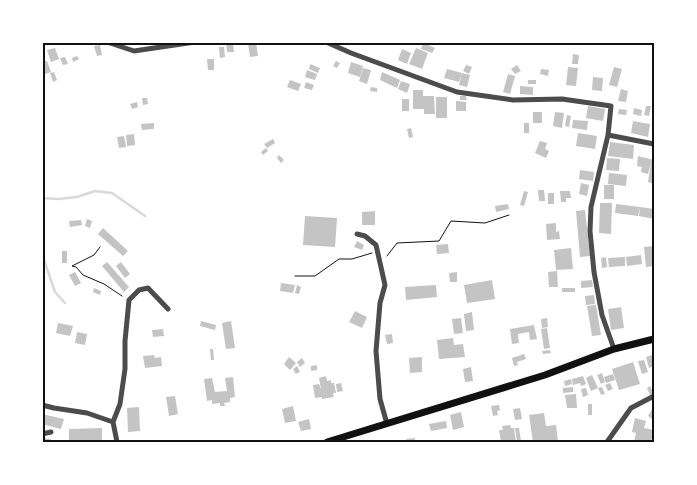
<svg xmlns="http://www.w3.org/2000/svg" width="697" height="485" font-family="Overpass,sans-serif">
<rect width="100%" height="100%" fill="#fff"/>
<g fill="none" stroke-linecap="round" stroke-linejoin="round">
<!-- stream -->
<path stroke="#d9d9d9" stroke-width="2.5" d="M42 198 58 199 77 197 95 191 112 193 145 216
M42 254 55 292 65 303"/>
</g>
<!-- building -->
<path fill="#c4c4c4" d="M256 42 258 56 250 57 248 43Z
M226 43H233L234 52H227Z
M423 43 435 48 432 53 421 49Z
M100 45 102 55 97 56 94 46Z
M219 47H224L225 57 220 58Z
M55 48 59 59 51 62 47 50Z
M416 48 428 53 422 69 409 64Z
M402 49 411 53 407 64 398 60Z
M573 54 579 55 578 64H572Z
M77 56 79 59 73 62 72 58Z
M65 57 68 64 63 65 60 58Z
M207 59H214V70H208Z
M47 61 51 72 42 75V62Z
M336 61 340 63 337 68 333 66Z
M351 62 363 66 360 77 348 73Z
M310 64 320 68 318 73 309 69Z
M466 65 472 67 469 74 463 71Z
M517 65 521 71 515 74 511 69Z
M568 67 578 68 576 86 566 85Z
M614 67 622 69 617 87 609 85Z
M363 68 371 70 367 84 359 81Z
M447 69 462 73 459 82 444 78Z
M541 69 549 70 548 76 540 74Z
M307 70 317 74 315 80 305 77Z
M54 72 57 80 53 82 50 73Z
M382 72 400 80 397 88 380 80Z
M462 73 470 75 467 87 459 85Z
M508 74 515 76 510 94 503 92Z
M593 77 603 78 602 91 592 90Z
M290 80 301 84 298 91 287 87Z
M528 80H536V84H528Z
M401 81 410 84 407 93 398 89Z
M306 82 314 85 312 90 304 88Z
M520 86 533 87V95L520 94Z
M371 87 377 88V92L370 91Z
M621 89 628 91 626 102 618 101Z
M413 90H423V96H434L435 114H424V109H413Z
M460 96H466L467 100H460Z
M436 97H447V118H436Z
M142 98H147L148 104 143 105Z
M402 99H409V111H402Z
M456 101 466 102V111H456Z
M137 102 138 107 132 109 130 104Z
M588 106 605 109 603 121 586 118Z
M646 106H651L649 116 644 115Z
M634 108 642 110 641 116 633 114Z
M619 109 627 110 626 115 618 114Z
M533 112H542V123H533Z
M555 112 564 113 562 128 553 126Z
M567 115 571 116 569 127 565 126Z
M573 120 588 121 587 130 572 128Z
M633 121 650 124 648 137 631 133Z
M154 123V129L142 130 141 124Z
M524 123H529V133H524Z
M411 128 413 137 409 138 407 129Z
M578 133 597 136 595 149 576 146Z
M134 134 135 145 127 146 126 135Z
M124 136 126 147 119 148 117 137Z
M273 139 275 143 267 148 264 144Z
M540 141 547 143 545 149 549 151 546 158 535 153Z
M610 142 634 145 633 159 608 156Z
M266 148 268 151 263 155 261 152Z
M279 155 284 160 281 163 277 158Z
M638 156 654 160V184L648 182 651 162 648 174 641 172 642 167 637 166Z
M607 158 620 159 619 171 606 170Z
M580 170 594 172 593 181 579 179Z
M609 173 627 175 626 186 608 184Z
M581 183 589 185 587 196 579 194Z
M604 185H614V199H604Z
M538 190H544L545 201H539Z
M524 191 528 192 524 206 520 205Z
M560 191H570L571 198H566V202H561Z
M548 193H554V204H548Z
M600 203H612L611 234 599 233Z
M508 204 509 209 496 212 495 206Z
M616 204 640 207 638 216 615 213Z
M640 207 654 209V219L639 216Z
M585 210 590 256 580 257 576 211Z
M375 211V225H362V212Z
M305 216 337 218 335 247 303 245Z
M87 219 92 221 90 228 85 226Z
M81 220 82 225 70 227 69 221Z
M556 223V232L559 231 560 239 547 240 546 224Z
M103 228 128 251 123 256 98 234Z
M357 241 364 245 362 250 354 247Z
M448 244 449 253 437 254 436 245Z
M654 246V266L646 267 644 247Z
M571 248 573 269 556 270 554 250Z
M62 251H67V263H62Z
M641 255 642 264 627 266 626 257Z
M606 257 607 267 602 268 601 258Z
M625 257V266L609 267 608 258Z
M107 262 129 287 124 292 102 266Z
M121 262 130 274 125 278 116 266Z
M557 271 558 287H549L548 272Z
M75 272 81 283 75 286 69 275Z
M457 272V282H450L449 273Z
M492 280 495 299 467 303 464 285Z
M592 280 593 287 581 288V281Z
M281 283 295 285 293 293 280 291Z
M297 285 301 287 299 294 295 293Z
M436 285 437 297 406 300 405 287Z
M94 288 101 291 100 295 93 292Z
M562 288H575V292H562Z
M594 295 595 304 586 305 585 296Z
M596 305 601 335 592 336 587 306Z
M621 307 624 328 611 330 608 309Z
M355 311 367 317 362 328 349 322Z
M472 312 474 330 466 331 464 314Z
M461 318 463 333 454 334 452 319Z
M547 318 548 327 542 328 541 319Z
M201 321 216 325 215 330 200 326Z
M231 321 235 348 226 349 222 323Z
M58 323 73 326 70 336 56 333Z
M534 325 537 339 530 340 529 332 518 334 519 343 512 344 510 329Z
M547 328 550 348 544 349 541 329Z
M163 329 164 336 153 337 152 330Z
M77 332 87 334 85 345 75 343Z
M392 334 393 343 387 344 385 335Z
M453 338 454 345 463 344 465 357 439 359 437 340Z
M210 349H213L214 360H211Z
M550 350 551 353 543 354 542 351Z
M524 354 526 359 517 362 518 365 514 366 512 358Z
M154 355 155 358 161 357 162 366 145 368 143 356Z
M652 355 654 366 649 368 646 357Z
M289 357 296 363 290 370 284 364Z
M422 357V372L410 373 409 358Z
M302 358 305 363 300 367 297 362Z
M644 360 648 372 642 374 638 361Z
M633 362 640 384 619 390 612 369Z
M317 365V370L311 371V366Z
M297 366 300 372 296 374 293 369Z
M471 367 473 381 465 382 463 369Z
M602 373 605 382 601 384 597 375Z
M613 374 615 380 606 383 604 377Z
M592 375 598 388 591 391 586 378Z
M326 376 327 381 331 380V383H334L336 393H333L334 397 322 399V397L315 398 313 385 319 384 321 389 319 378Z
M583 376 586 384 581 386 580 383 573 385 572 379Z
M233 377 235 397 230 398V402L224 403 225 406H220V403L212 404V400L207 401 204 379 212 378 215 392 227 391 225 378Z
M571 379 572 384 565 386 564 381Z
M341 383 343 391 337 392 336 384Z
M610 383 613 389 608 391 605 385Z
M650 386 654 394 650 395 647 388Z
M573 387V392L563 393V388Z
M602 387 605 394 601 395 598 388Z
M586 388 588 395 583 397 581 389Z
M576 394 577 408H567L565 395Z
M175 396 178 414 169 416 166 397Z
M588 404H592V415H588Z
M499 405 500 410 497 411 498 415 493 416 491 406Z
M293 406 296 421 285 423 282 409Z
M654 406V421L648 416Z
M139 407 140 431 128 432 127 408Z
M520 408 522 419 515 420 513 409Z
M461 412 464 427 453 430 450 415Z
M544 413 546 426 556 425 558 442H533L529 415Z
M42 414 64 419 61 429 42 424Z
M635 418 646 421 644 428 654 430 651 442H634L636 433 632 432Z
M309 419 311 429 301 431 298 422Z
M446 421 447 428 431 431 429 424Z
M510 425 511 428H514L516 442H501L499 430H503L502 426Z
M102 428V442H69V429Z
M515 428H519L521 441H517Z
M42 438 51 439 50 442H42Z
M415 438V442H406V439Z"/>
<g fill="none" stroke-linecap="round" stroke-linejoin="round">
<!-- path -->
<path stroke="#111" stroke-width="1" d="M100 247 94 255 72 266 76 267 83 275 104 284 122 296
M387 256 397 243 439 241 451 221 485 223 509 215
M295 276H315L339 259H352L372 253"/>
<!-- minor -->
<path stroke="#4c4c4c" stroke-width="5" d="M107 42 134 51 195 42
M326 42 351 53 457 92 513 100 562 99 611 106 608 135
M357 234 365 236 376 245 385 285 380 303 376 351 380 399 387 424
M614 349 602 315 594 272 590 231 591 207 608 135 654 144
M42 405 54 408 87 413 113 422
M42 434 51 432
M117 442 113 422 120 404 125 369V341L129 300 139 290 148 288 168 309
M607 442 631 408 654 396"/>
<!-- secondary -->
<path stroke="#111" stroke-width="7" d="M327 442 545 375 614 349 654 339"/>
</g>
<!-- border -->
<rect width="697" height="485" fill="none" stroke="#ffffff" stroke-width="88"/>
<rect x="44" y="44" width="609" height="397" fill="none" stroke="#111" stroke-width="2"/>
</svg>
